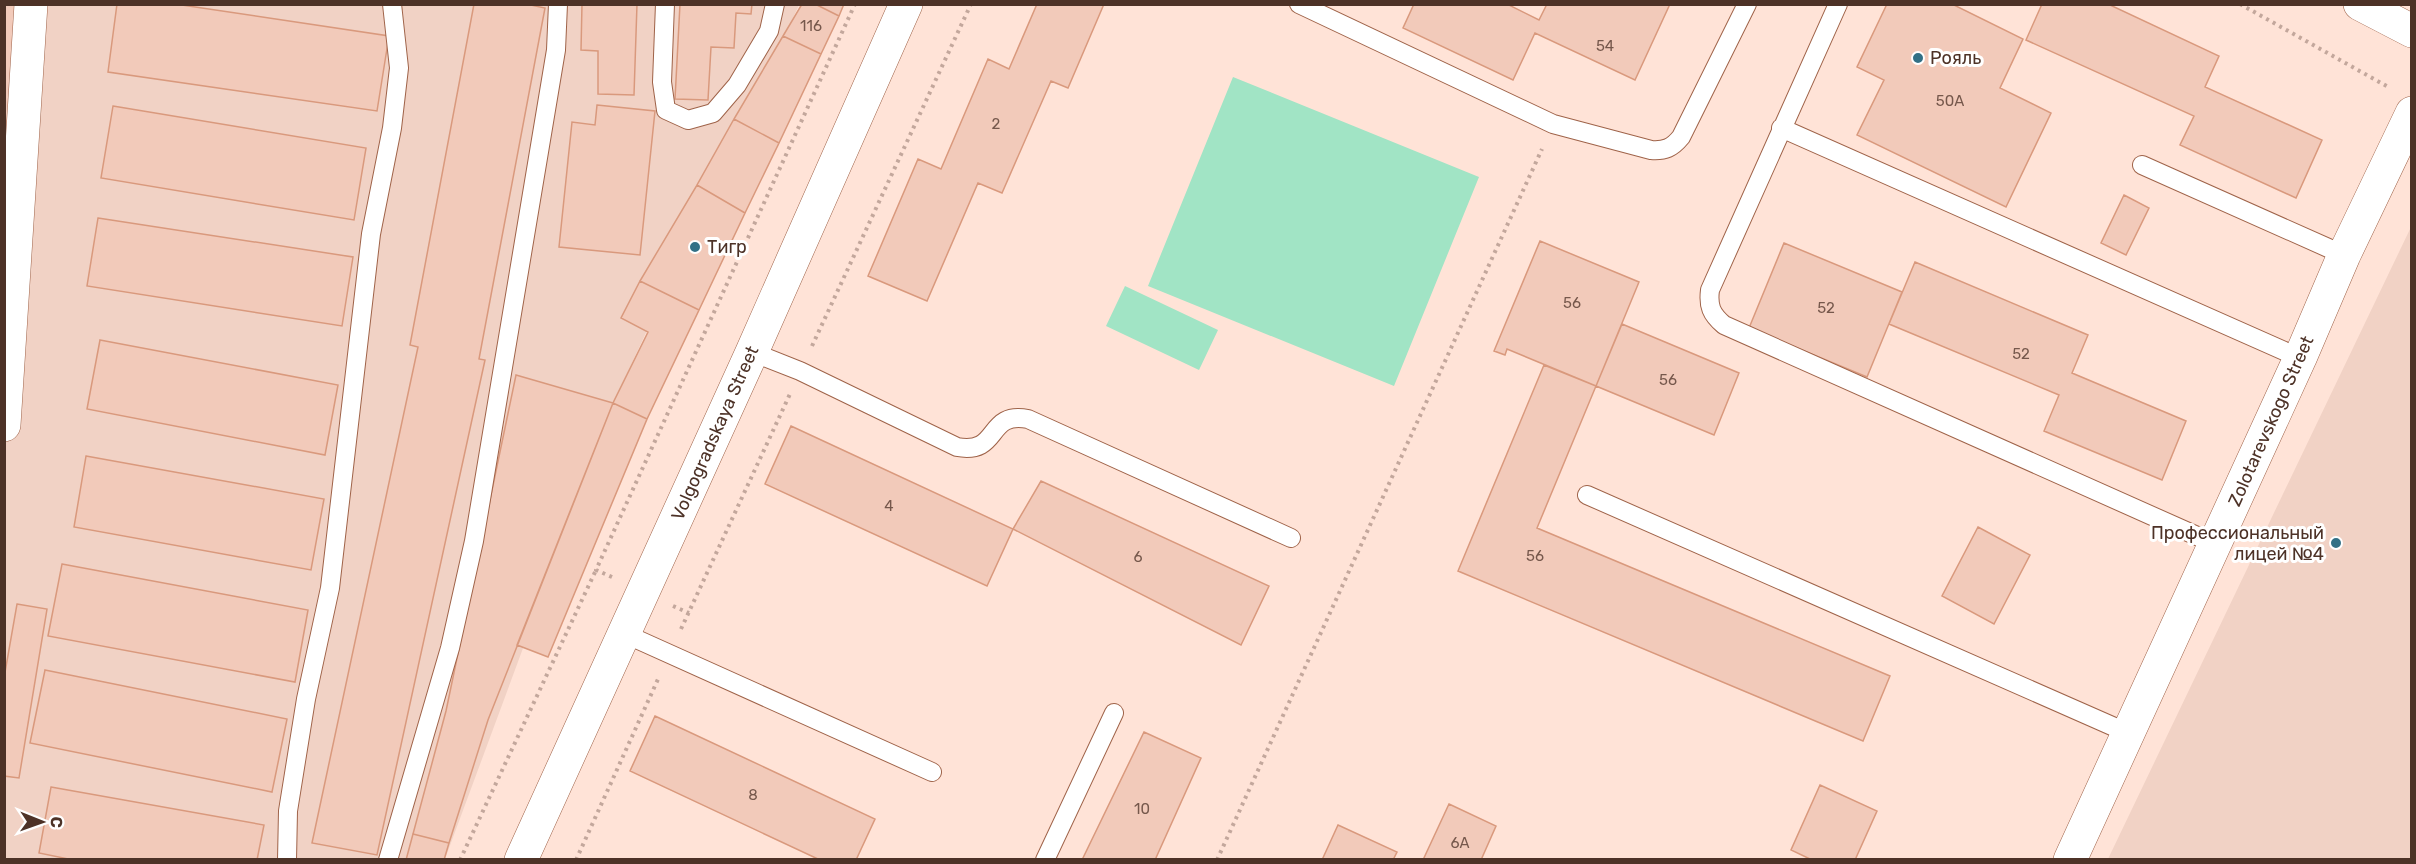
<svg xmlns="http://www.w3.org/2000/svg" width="2416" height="864" font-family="Rubik,sans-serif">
<rect width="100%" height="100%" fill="#ffe3d7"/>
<!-- built -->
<path fill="#f1d2c5" d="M5 5H799L616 397 445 859 5 860Z
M2411 227V859H2108Z"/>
<!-- green -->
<path fill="#a1e4c5" d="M1233 77 1479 177 1394 386 1148 286Z
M1125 286 1218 330 1199 370 1106 326Z"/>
<!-- building -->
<path fill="#f2caba" stroke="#d9997d" stroke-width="1.5" d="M4 4H23L4 147Z
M117 4H175L389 36 377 111 108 72Z
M474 4H526L545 8 479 359 485 360 377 855 312 843 418 347 410 345Z
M582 4H637L634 95 598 94V51L581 50Z
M680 4H752L751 14 736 13 734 48 711 47 708 100 675 99Z
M802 4H815L839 16 821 54 783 36Z
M815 4H844L839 16Z
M1037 4H1104L1068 88 1051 81 1002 193 978 183 927 301 868 276 918 159 941 169 988 59 1009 69Z
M1414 4H1507L1539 20 1547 4H1670L1635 80 1535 33 1513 80 1403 28Z
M1887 4H1952L2023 39 2000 88 2051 113 2006 207 1857 135 1884 80 1857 67Z
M2042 4H2108L2219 56 2205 87 2322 140 2296 198 2180 145 2194 116 2026 40Z
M783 36 821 54 779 143 734 119Z
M597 105 655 111 640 255 559 247 572 122 595 125Z
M113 106 366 148 354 220 101 178Z
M734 119 779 143 745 213 697 185Z
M697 185 745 213 699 310 640 281Z
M2124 195 2149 208 2126 255 2101 243Z
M98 218 353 257 342 326 87 286Z
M1540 241 1639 282 1596 386 1507 349 1505 355 1494 351Z
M1784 243 1902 292 1867 377 1749 328Z
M1915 262 2088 335 2072 373 2186 421 2162 480 2044 431 2059 395 1889 324Z
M640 281 699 310 647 419 613 403 648 332 621 318Z
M1622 324 1739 373 1714 435 1596 386Z
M100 340 338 385 325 455 87 409Z
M1544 365 1596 386 1537 528 1890 676 1863 741 1458 571Z
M516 375 613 403 488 720 449 843 413 834 446 711Z
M613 403 647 419 548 657 517 645Z
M791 426 1013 529 987 586 765 484Z
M86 456 324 499 311 570 74 527Z
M1041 481 1269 586 1241 645 1013 529Z
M1978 527 2030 555 1994 624 1942 596Z
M62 564 308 610 295 682 48 636Z
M17 604 47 609 19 778 4 776V678Z
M45 670 287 719 272 792 30 743Z
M655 716 875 819 856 860H820L630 771Z
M1144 732 1201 758 1155 860H1082Z
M1820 785 1877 811 1855 860H1812L1791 850Z
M51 787 264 825 257 860H73L39 853Z
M1449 804 1496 826 1481 860H1423Z
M1338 825 1397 852 1393 860H1322Z
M413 834 449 843 444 860H406Z"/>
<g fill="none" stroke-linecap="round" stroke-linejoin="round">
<defs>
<path id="service" d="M665 4 662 82 666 110 688 120 713 113 737 85 769 31 775 4
M1299 4 1553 124 1651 150C1665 151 1672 148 1681 137L1747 4
M1838 4 1710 290C1708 306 1711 314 1724 325L2215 544
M1781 128 2300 358
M2142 165 2344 255
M752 352 800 371 957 447C1001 455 985 411 1028 419L1291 538
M1587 495 2128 733
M623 633 932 772
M287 860 288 811 306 699 330 588 371 234 392 128 399 68 392 4
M388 860 450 648 474 541 556 50 558 4
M1045 860 1114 713"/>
<path id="minor" d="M4 425 31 4
M521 860 752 352 906 4
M2070 860 2300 358 2344 255 2412 113"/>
<path id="tertiary" d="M2360 4 2412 31"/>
</defs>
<!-- service casing -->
<use href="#service" stroke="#9f6349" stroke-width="20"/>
<!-- minor casing -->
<use href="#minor" stroke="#9f6349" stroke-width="34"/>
<!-- tertiary casing -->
<use href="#tertiary" stroke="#9f6349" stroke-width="34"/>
<!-- path -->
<path stroke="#c3a79c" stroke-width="4" stroke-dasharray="3 4.5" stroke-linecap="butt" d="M2240 4 2390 88
M812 346 971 4
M612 577 596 570 855 4
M673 606 689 613
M681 629 790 394
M460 860 596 570
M576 860 659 677
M1217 860 1542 149"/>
<!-- service -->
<use href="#service" stroke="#fff" stroke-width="18"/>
<!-- minor -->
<use href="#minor" stroke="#fff" stroke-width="33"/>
<!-- tertiary -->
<use href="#tertiary" stroke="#fff" stroke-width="33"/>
</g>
<!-- markers -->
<g fill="#327086" stroke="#fff" stroke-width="2">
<circle cx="1918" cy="58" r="6"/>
<circle cx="695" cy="247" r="6"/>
<circle cx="2336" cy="543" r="6"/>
</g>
<g text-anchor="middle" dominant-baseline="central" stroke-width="6" stroke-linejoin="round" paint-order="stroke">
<!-- number labels -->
<g font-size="15" fill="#76584c">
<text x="811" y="26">116</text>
<text x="1605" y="46">54</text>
<text x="1950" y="101">50А</text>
<text x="996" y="124">2</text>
<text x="1572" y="303">56</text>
<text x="1826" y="308">52</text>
<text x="2021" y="354">52</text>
<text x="1668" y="380">56</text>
<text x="889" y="506">4</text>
<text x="1535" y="556">56</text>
<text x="1138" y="557">6</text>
<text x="753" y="795">8</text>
<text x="1142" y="809">10</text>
<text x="1460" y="843">6А</text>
</g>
<!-- poi labels -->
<g font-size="18" fill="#4d3227" stroke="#fff" text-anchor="start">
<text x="1930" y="58">Рояль</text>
<text x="707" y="247">Тигр</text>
<text x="2324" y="533" text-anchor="end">Профессиональный<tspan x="2324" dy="21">лицей №4</tspan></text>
</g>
<!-- street labels -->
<g font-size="18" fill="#4d3227" stroke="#fff">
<text transform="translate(2271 421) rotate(-66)">Zolotarevskogo Street</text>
<text transform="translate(715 433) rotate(-66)">Volgogradskaya Street</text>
</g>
</g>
<!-- border -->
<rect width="2416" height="864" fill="none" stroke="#4d3227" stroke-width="12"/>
<!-- north arrow -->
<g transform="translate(42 822) rotate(91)" stroke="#ffffff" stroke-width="4.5" paint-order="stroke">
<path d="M0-4.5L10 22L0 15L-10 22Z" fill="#4d3227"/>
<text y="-9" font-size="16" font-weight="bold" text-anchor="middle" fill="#4d3227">С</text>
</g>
</svg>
